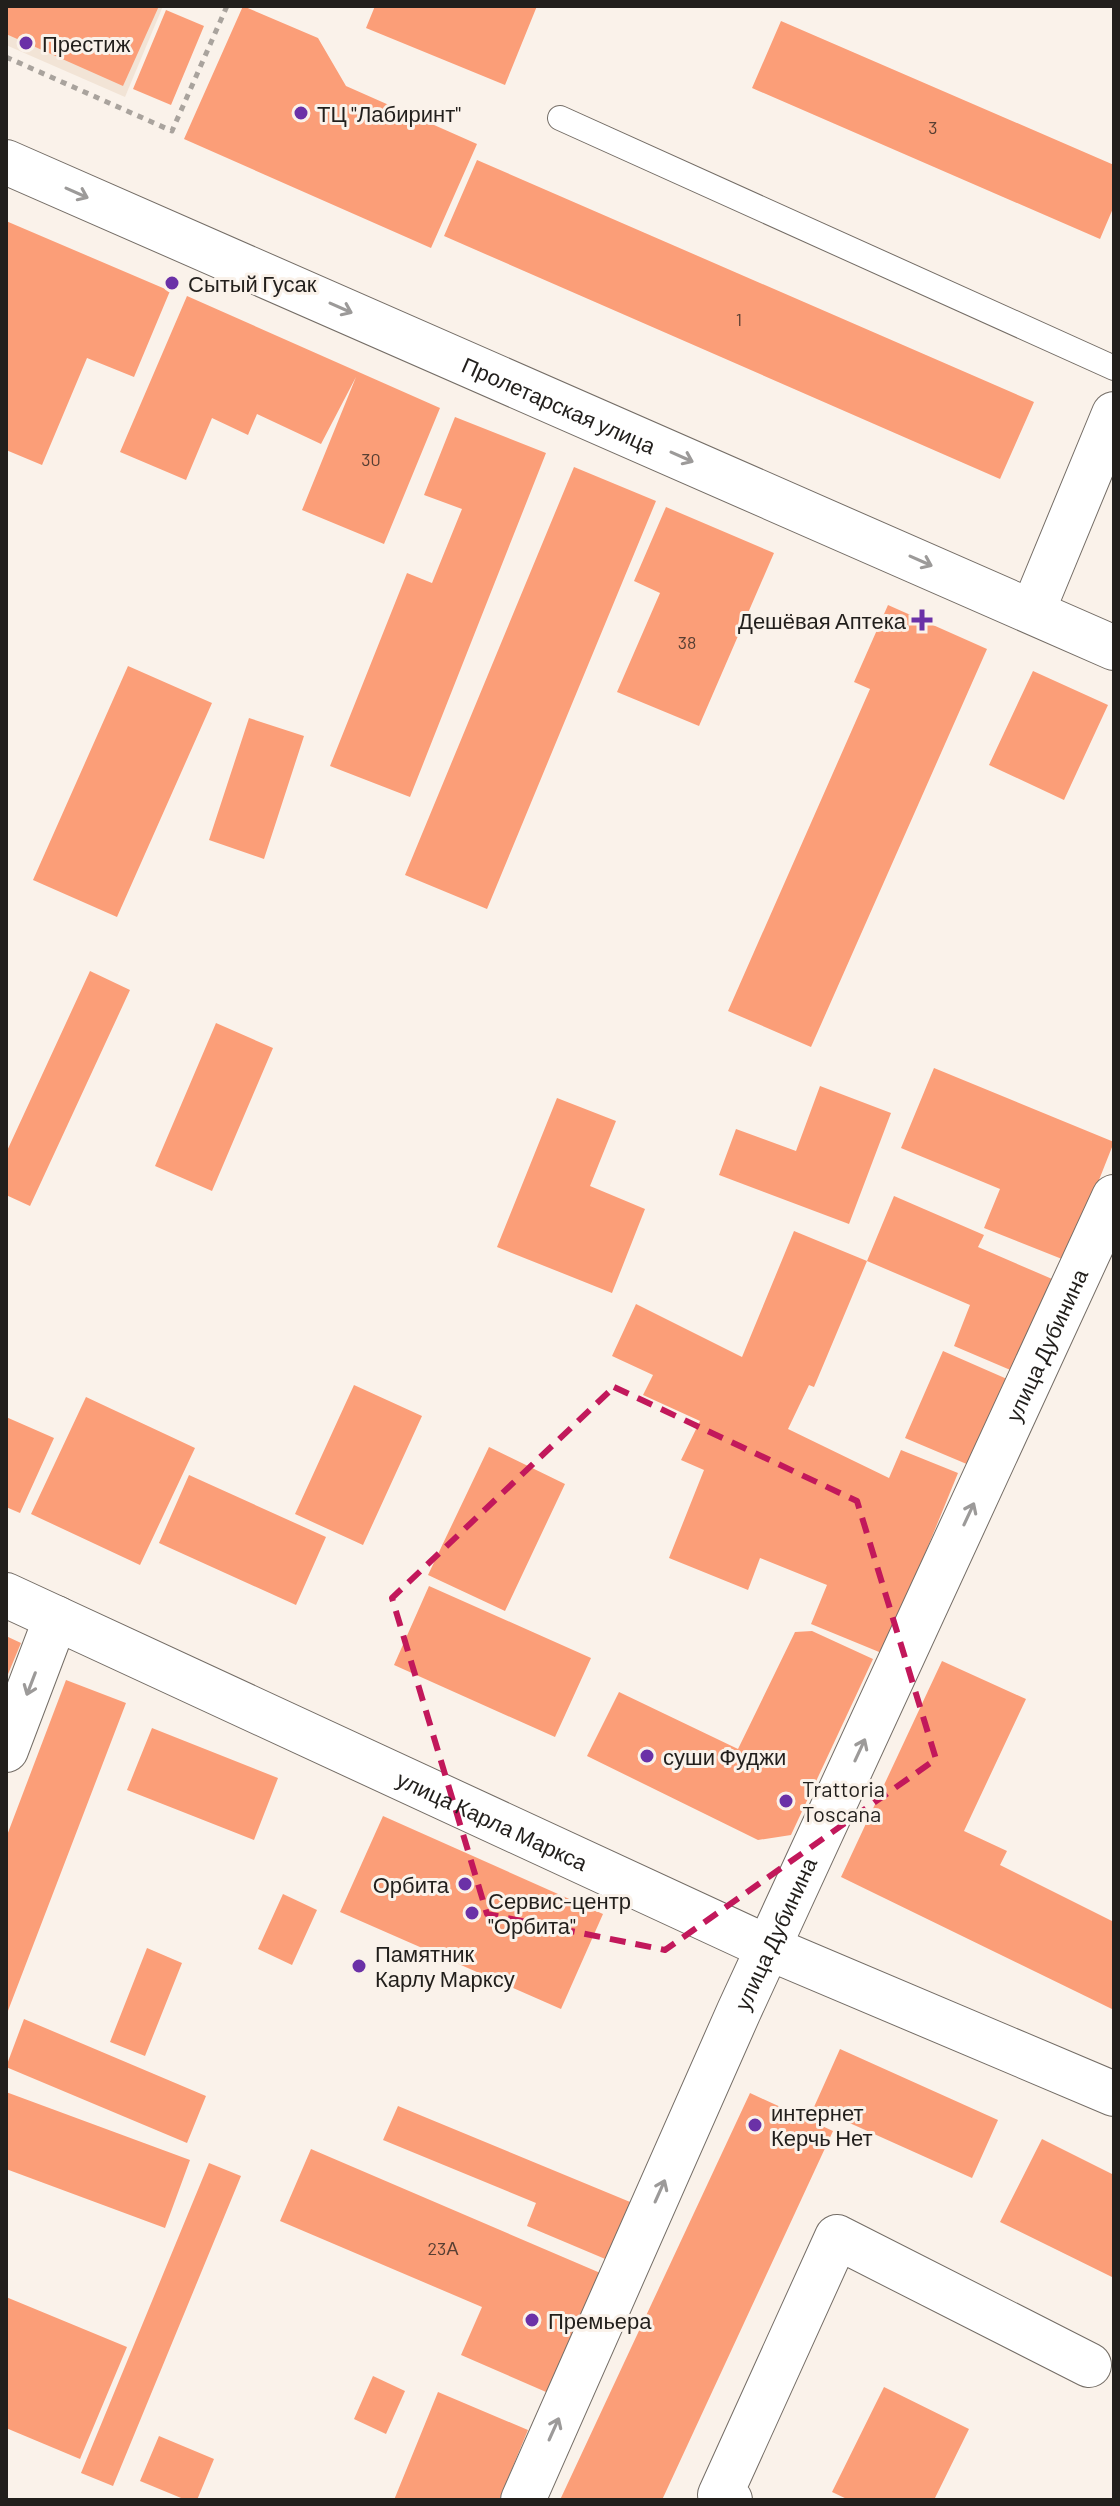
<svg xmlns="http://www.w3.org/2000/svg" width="1120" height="2506" font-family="Barlow,sans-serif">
<rect width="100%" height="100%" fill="#faf2ea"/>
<!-- built -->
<path fill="#f2e4d6" d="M6 6H163L125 97 6 45Z"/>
<!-- building -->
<path fill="#fb9e78" d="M6 6H159L123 86 6 34Z
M243 6 318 38 346 86 477 144 431 248 184 139Z
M375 6H537L505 85 366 28Z
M166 10 204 26 171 105 133 89Z
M781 21 1114 165V206L1100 239 752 88Z
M477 160 1034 402 1000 479 444 236Z
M6 221 170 291 134 377 87 358 42 465 6 450Z
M187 296 440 408 384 544 302 510 356 377 321 444 257 414 248 435 212 418 186 480 120 452Z
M455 417 546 453 410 797 330 766 407 573 432 583 462 509 424 495Z
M574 467 656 501 487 909 405 875Z
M666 507 774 553 699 726 617 692 660 593 634 581Z
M888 605 987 649 811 1047 728 1011 870 689 854 682Z
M128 666 212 703 117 917 33 880Z
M1033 671 1108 705 1064 800 989 765Z
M249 718 304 736 264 859 209 840Z
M90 971 130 990 30 1206 6 1195V1153Z
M216 1023 273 1048 212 1191 155 1166Z
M934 1068 1114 1142 1067 1261 984 1228 1000 1189 901 1148Z
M820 1086 891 1113 849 1224 719 1175 736 1129 796 1151Z
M557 1098 616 1121 590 1186 645 1209 612 1293 497 1247Z
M894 1196 984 1235 978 1247 1066 1285 1027 1377 954 1346 970 1305 867 1261Z
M794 1231 867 1261 814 1387 809 1385 788 1429 889 1478 901 1450 958 1473 884 1654 811 1624 827 1585 760 1558 748 1590 669 1558 704 1470 681 1460 700 1421 643 1395 653 1375 612 1356 636 1304 742 1357Z
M943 1351 1007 1379 969 1465 905 1438Z
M354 1385 422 1416 363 1545 295 1514Z
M86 1397 195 1448 140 1565 31 1514Z
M6 1417 54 1438 20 1513 6 1507Z
M489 1447 565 1484 505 1611 428 1575Z
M189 1475 326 1537 296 1605 159 1543Z
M429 1586 591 1658 555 1737 394 1665Z
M812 1631 873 1659 791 1835 758 1840 587 1756 619 1692 738 1749 795 1632Z
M6 1636 21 1643 6 1679Z
M942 1661 1026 1699 964 1831 1007 1851 1000 1865 1114 1922V2010L841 1877Z
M66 1680 126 1703 6 2016V1838Z
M152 1728 278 1778 254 1840 127 1790Z
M383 1816 603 1914 561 2009 340 1912Z
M283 1894 317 1910 292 1965 258 1949Z
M147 1948 182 1963 145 2056 110 2042Z
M24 2019 206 2096 187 2143 6 2067Z
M840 2049 998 2120 972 2178 814 2107Z
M6 2092 190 2160 165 2228 6 2169Z
M750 2093 833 2131 662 2500H560Z
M398 2106 635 2204 610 2261 527 2226 536 2203 383 2140Z
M1042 2139 1114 2175V2278L1000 2222Z
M311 2149 605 2275 553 2395 461 2355 482 2307 280 2221Z
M209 2163 241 2176 113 2486 81 2473Z
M6 2297 127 2347 80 2459 6 2428Z
M373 2376 405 2391 386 2434 354 2419Z
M884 2387 969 2429 934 2500H849L832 2492Z
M438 2392 528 2430 499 2500H394Z
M159 2436 214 2459 197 2500H186L140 2481Z"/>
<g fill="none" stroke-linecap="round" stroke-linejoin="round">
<defs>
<path id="lane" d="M560 118 1114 368"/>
<g id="street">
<path id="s1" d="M6 162 1114 648"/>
<path d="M1033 610 1114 414"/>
<path d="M6 1750 56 1618"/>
<path id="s2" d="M523 2500 739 2011 1114 1197"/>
<path d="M730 2500 720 2495 837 2237 1089 2365"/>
</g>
<g id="secondary">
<path id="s3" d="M6 1595 769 1948 1114 2094"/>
</g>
</defs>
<!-- lane casing -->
<use href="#lane" stroke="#746d66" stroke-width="26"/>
<!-- street casing -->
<use href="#street" stroke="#746d66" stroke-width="46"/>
<!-- secondary casing -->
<use href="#secondary" stroke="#746d66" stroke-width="46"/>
<!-- path -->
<path stroke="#a9a39d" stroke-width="5" stroke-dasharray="6 6" stroke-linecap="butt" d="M6 57 172 131 227 6"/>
<!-- lane -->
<use href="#lane" stroke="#fff" stroke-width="24"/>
<!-- street -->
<use href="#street" stroke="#fff" stroke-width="44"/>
<!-- secondary -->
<use href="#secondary" stroke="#fff" stroke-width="44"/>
</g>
<!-- one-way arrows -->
<defs><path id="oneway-shaft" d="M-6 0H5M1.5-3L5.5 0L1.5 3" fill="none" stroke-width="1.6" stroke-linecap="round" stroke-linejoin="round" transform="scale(2)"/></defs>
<g stroke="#9c9a99">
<use href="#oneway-shaft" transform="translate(77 193) rotate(24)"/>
<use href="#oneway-shaft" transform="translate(341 308) rotate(24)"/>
<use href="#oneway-shaft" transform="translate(682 457) rotate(24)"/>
<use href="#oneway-shaft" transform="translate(921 561) rotate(24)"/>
<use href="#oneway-shaft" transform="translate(969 1514) rotate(-65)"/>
<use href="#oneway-shaft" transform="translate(31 1684) rotate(111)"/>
<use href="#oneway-shaft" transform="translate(860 1750) rotate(-65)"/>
<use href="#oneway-shaft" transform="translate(660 2191) rotate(-66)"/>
<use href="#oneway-shaft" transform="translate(554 2429) rotate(-66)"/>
</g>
<!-- marked area -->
<path fill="none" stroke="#c2185b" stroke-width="6" stroke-dasharray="16 10" stroke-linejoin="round" d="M614 1387 857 1501 936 1759 665 1950 487 1914 392 1598Z"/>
<!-- markers -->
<g fill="#6b31a7" stroke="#faf2ea" stroke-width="3">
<circle cx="26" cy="43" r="8"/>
<circle cx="301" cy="113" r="8"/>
<circle cx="172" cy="283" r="8"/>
<path d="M918 608h8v8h8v8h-8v8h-8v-8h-8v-8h8z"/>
<circle cx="647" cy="1756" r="8"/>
<circle cx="786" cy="1801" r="8"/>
<circle cx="465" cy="1884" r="8"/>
<circle cx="472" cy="1913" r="8"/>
<circle cx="359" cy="1966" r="8"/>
<circle cx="755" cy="2125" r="8"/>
<circle cx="532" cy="2320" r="8"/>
</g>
<g text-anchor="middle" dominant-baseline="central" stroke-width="6" stroke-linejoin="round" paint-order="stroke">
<!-- number labels -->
<g font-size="18" fill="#583f33">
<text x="933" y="127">3</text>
<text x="739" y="319">1</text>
<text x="371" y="459">30</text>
<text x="687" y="642">38</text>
<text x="443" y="2248">23А</text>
</g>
<!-- poi labels -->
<g font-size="22" fill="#221f1c" stroke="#faf2ea" text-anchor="start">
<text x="42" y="43">Престиж</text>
<text x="317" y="113">ТЦ "Лабиринт"</text>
<text x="188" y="283">Сытый Гусак</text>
<text x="906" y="620" text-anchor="end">Дешёвая Аптека</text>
<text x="663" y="1756">суши Фуджи</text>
<text x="802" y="1788">Trattoria<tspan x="802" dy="25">Toscana</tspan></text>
<text x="449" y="1884" text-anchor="end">Орбита</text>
<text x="488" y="1900">Сервис-центр<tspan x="488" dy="25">"Орбита"</tspan></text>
<text x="375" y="1953">Памятник<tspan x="375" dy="25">Карлу Марксу</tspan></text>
<text x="771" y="2112">интернет<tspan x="771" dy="25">Керчь Нет</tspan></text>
<text x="548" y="2320">Премьера</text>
</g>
<!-- street labels -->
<g font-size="22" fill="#221f1c" stroke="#faf2ea">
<text stroke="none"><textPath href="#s1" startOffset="604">Пролетарская улица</textPath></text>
<text stroke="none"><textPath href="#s2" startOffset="1268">улица Дубинина</textPath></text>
<text stroke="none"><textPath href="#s3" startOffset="536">улица Карла Маркса</textPath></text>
<text stroke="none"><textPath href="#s2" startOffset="620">улица Дубинина</textPath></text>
</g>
</g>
<!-- border -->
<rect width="1120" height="2506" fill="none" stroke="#221f1c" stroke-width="16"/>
</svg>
